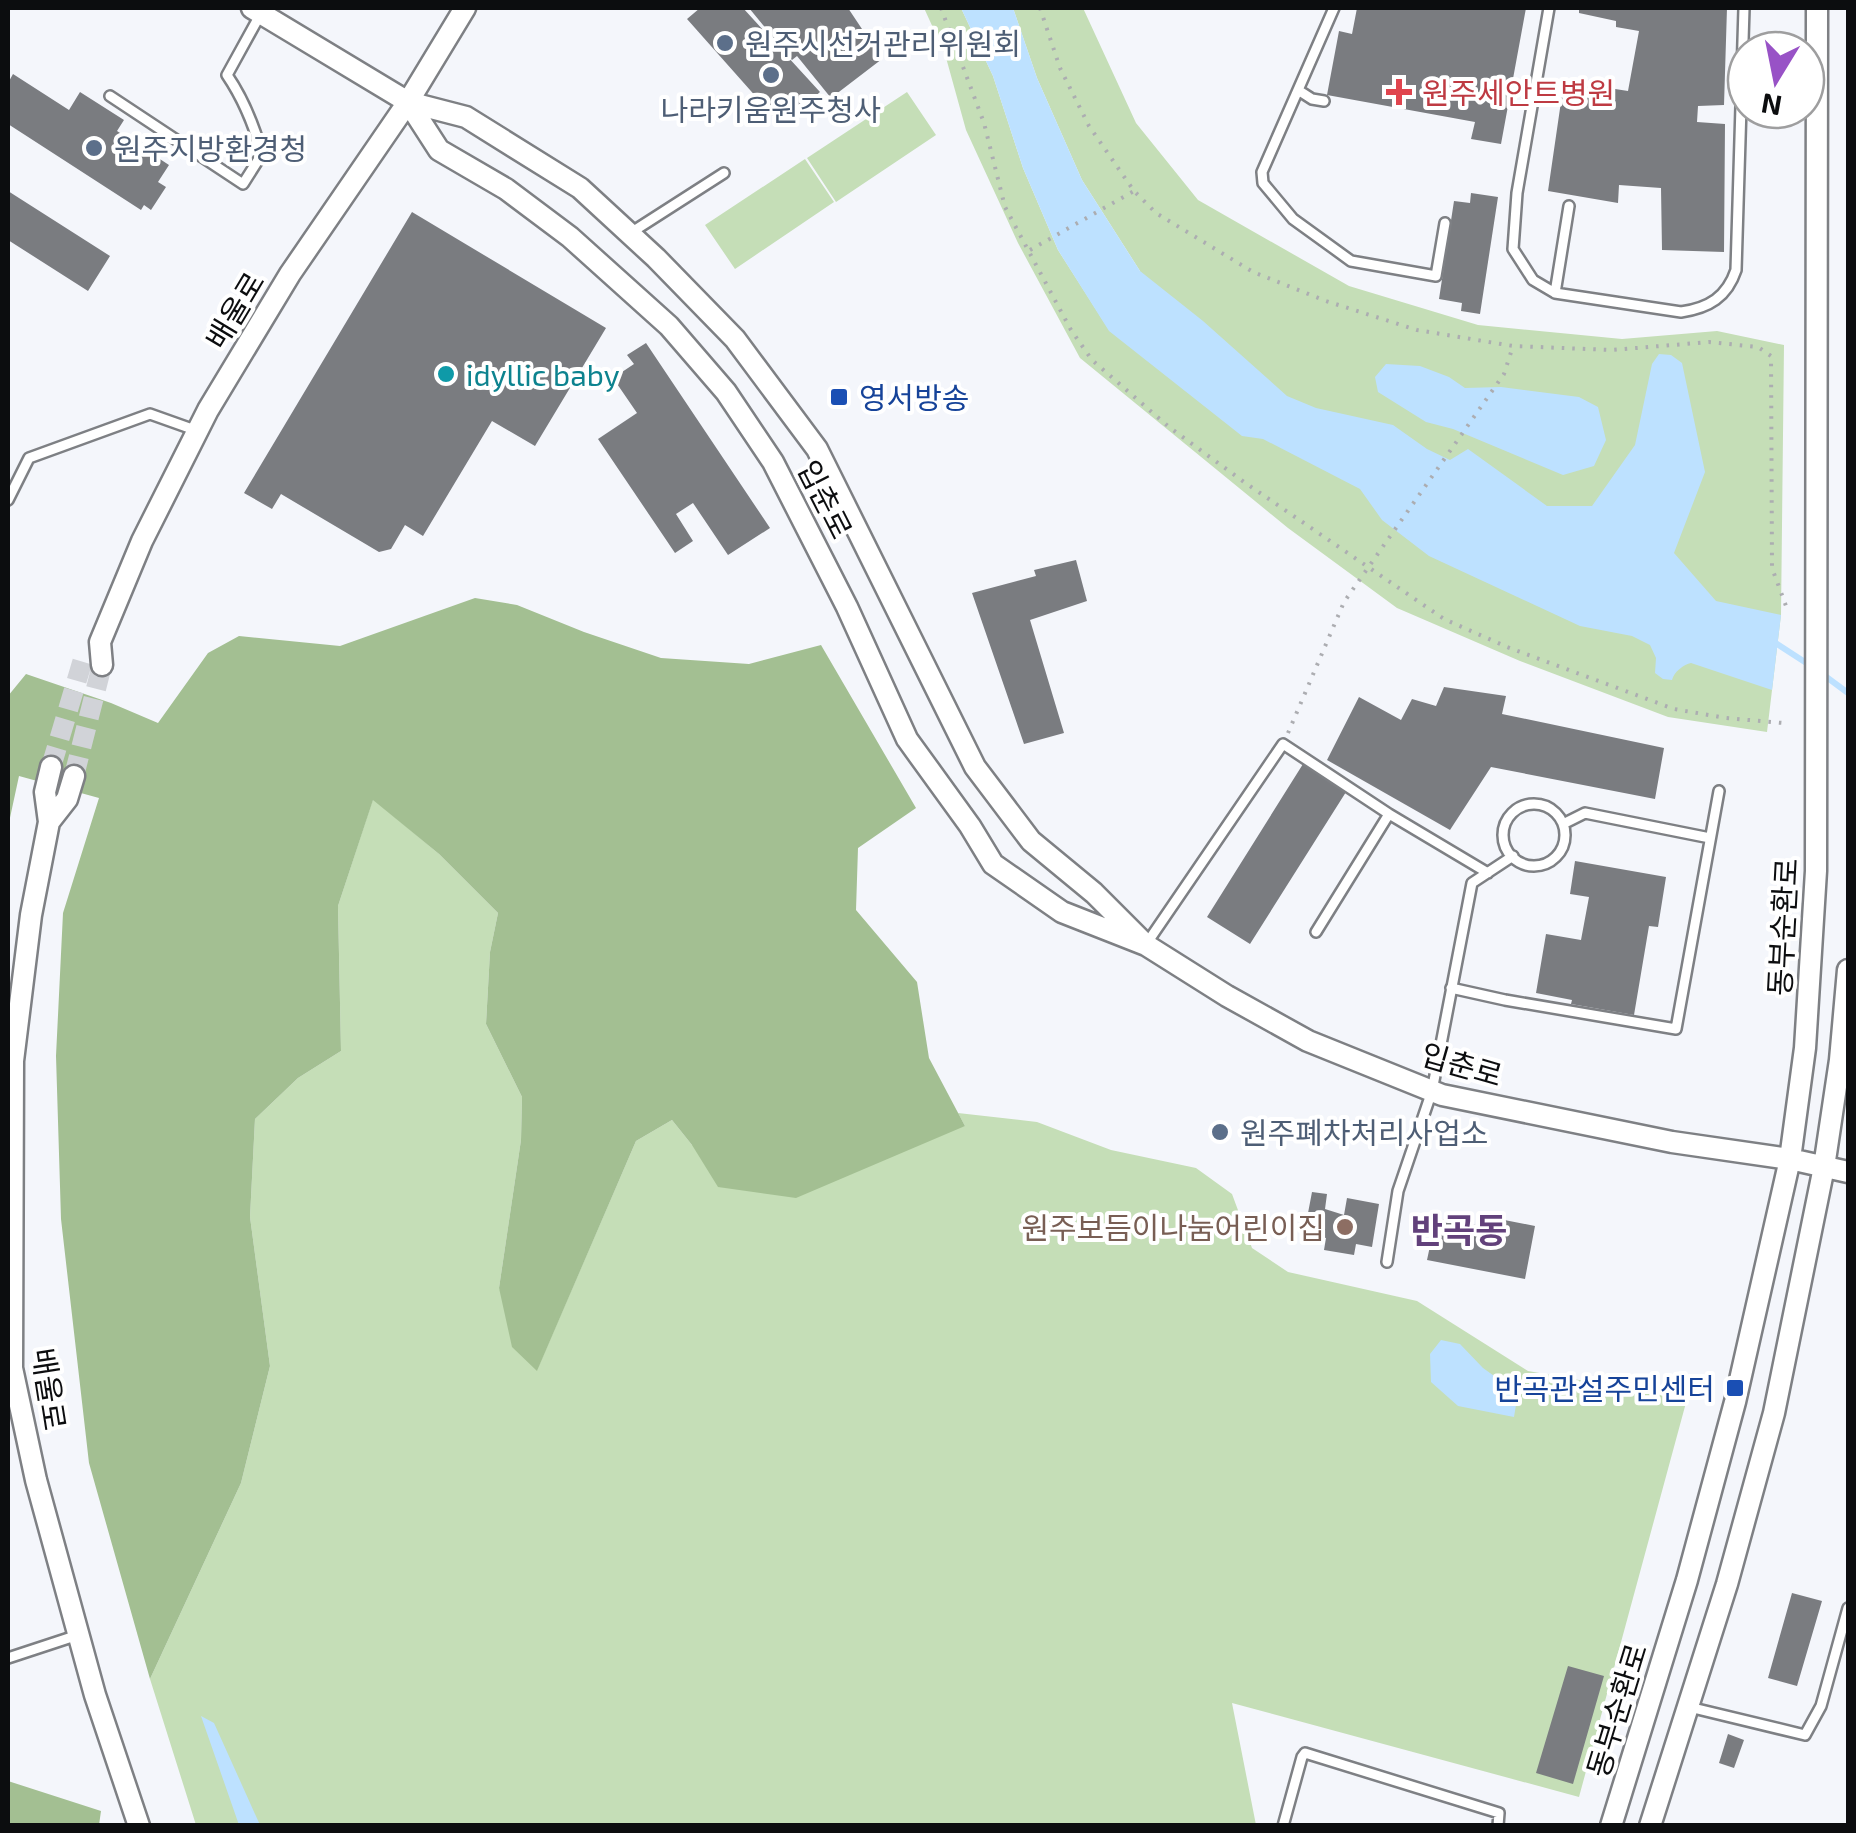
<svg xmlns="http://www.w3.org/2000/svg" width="1856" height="1833" font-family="'Exo 2','Noto Sans KR',sans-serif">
<rect width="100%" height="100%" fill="#f4f6fb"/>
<!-- green -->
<path fill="#c5deb7" d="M924 8H961L993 76 1023 168 1058 250 1104 322 1140 271 1082 180 1037 78 1013 8H1083L1136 123 1198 200 1349 286 1478 325 1622 339 1717 331 1784 345 1781 615 1767 732 1668 717 1520 661 1397 608 1288 528 1080 358 1018 243 966 130 945 54Z
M907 92 936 135 836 202 807 158Z
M805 159 834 202 735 269 705 225Z
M373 799 439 854 498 913 490 952 486 1024 522 1097 521 1140 499 1288 537 1370 636 1141 672 1120 692 1145 965 1126 958 1113 1037 1122 1111 1150 1196 1168 1232 1194 1252 1248 1288 1272 1417 1301 1528 1371 1687 1399 1579 1797 1232 1703 1256 1825H196L150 1679 241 1483 270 1366 250 1217 255 1119 298 1078 341 1051 338 906Z"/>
<!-- forest -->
<path fill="#a3bf92" d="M475 598 517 605 584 632 661 658 749 664 821 645 916 808 858 848 856 910 917 982 929 1058 965 1126 796 1198 718 1187 692 1145 672 1120 636 1141 537 1371 512 1347 499 1288 521 1140 522 1097 486 1024 490 952 498 913 439 854 373 800 338 906 341 1051 298 1078 255 1119 250 1217 270 1366 241 1483 150 1679 89 1463 61 1219 56 1056 63 913 99 798 19 776 8 827V696L26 674 111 703 158 723 208 653 239 636 340 646Z
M8 1781 101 1811 99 1825H8Z"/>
<!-- water -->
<path fill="#bde1ff" d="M961 8H1013L1037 78 1082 180 1140 271 1203 321 1287 396 1316 408 1393 425 1427 449 1450 460 1468 449 1547 506H1592L1635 445 1652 364 1659 354 1671 355 1682 363 1705 472 1674 553 1716 601 1781 615 1772 690 1691 663C1684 664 1674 672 1672 680L1663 679 1655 673 1656 658 1650 645 1632 636 1580 626 1429 556 1382 520 1360 489 1263 439 1242 436 1109 331 1058 250 1023 168 993 76Z
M1386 364 1420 366 1449 377 1465 388 1501 387 1579 397 1598 407 1606 440 1594 466 1563 475 1453 429 1426 422 1378 392 1375 377Z
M1441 1340 1460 1344 1483 1368 1518 1393 1514 1417 1458 1406 1431 1382 1430 1354Z
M201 1716 214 1723 260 1825H239Z"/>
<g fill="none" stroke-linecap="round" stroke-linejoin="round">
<!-- stream -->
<path stroke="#bde1ff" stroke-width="6" d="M1771 640 1811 666
M1821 673 1848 693"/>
</g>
<!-- building -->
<path fill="#7a7c80" d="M700 8H743L820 92 782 126 687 19Z
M749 8H848L882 59 831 98 797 56 792 60Z
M1357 8H1526L1501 144 1471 139 1475 122 1327 95 1339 31 1352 34Z
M1579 8H1727L1724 105 1698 106 1697 122 1725 124 1724 252 1662 250 1661 188 1619 185 1618 203 1548 191 1564 81 1628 91 1639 31 1616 27V21L1579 13Z
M13 74 69 110 80 92 124 120 117 131 169 165 158 182 166 187 151 210 144 205 141 210 8 124V83Z
M8 191 110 256 88 291 8 240Z
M1471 193 1498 197 1480 314 1461 311 1462 303 1439 299 1454 201 1470 203Z
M412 212 606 328 535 446 492 421 423 536 405 525 391 549 379 552 281 494 272 509 244 493Z
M646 343 770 528 728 555 693 503 676 514 693 541 675 553 598 439 637 413 613 378 634 364 627 355Z
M1076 560 1087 601 1030 620 1064 733 1024 744 972 593 1036 576 1034 570Z
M1444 687 1506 696 1502 714 1664 748 1655 799 1491 767 1450 830 1327 760 1359 697 1401 720 1412 699 1436 706Z
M1303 764 1346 792 1250 944 1207 917Z
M1575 861 1666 877 1658 927 1649 926 1634 1015 1571 1004 1572 1000 1536 993 1546 934 1581 940 1589 897 1570 894Z
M1312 1192 1327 1194 1325 1209 1344 1215 1347 1198 1379 1204 1372 1247 1356 1244 1354 1255 1324 1250 1326 1238 1304 1234Z
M1489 1217 1535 1226 1525 1279 1427 1260 1436 1218 1487 1227Z
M1792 1593 1822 1601 1797 1686 1768 1678Z
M1568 1666 1604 1676 1573 1784 1536 1773Z
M1728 1734 1744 1740 1734 1768 1719 1763Z"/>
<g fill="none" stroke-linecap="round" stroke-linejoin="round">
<!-- tertiary-tunnel -->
<path stroke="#d1d3d8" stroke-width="20" stroke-dasharray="20 10" stroke-linecap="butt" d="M51 767 84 656
M74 776 102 665"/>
<defs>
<path id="service" d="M1334 8 1262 172 1263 183 1293 219 1351 261 1436 276 1445 223
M1549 8 1517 193 1513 249 1533 280 1555 293 1681 312C1709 308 1727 297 1736 270L1744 8
M1298 90 1312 99 1324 101
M110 96 243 184 262 154C254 125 244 100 227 75L260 15
M632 232 724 173
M1555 293 1569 206
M8 500 29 458 150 414 195 430
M1503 835a31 31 0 1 1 62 0a31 31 0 1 1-62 0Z
M1563 824 1585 813 1710 838
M1316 932 1389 814 1488 873
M1147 943 1283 744 1389 814
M1451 988 1505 1000 1676 1029 1719 791
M1387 1262 1398 1191 1432 1091 1472 883 1513 856
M8 1658 78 1635
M1689 1707 1805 1735 1821 1706 1848 1608
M1283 1826 1302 1757 1305 1753 1499 1813 1498 1826"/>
<path id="tertiary" d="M252 8 408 102 466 117 580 188 656 258 735 339 817 449 975 767 1031 841 1094 893 1141 940
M408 102 439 150 506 189 570 237 669 326 726 392 773 462 847 607 907 739 970 826 993 864 1062 912 1146 945 1227 996 1308 1041 1442 1095 1672 1142 1790 1159 1848 1172
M102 665 100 642 142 541 208 410 290 274 408 102 465 8
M74 776 67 799 49 822 31 915 13 1061 12 1368 36 1480 95 1695 139 1826
M49 822 45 792 51 767
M1611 1826 1687 1580 1735 1402 1790 1159 1805 1048 1816 871 1817 8
M1650 1826 1727 1584 1774 1413 1824 1167 1840 1060 1848 970"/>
</defs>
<!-- service casing -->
<use href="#service" stroke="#7e8084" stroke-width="14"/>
<!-- tertiary casing -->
<use href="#tertiary" stroke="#7e8084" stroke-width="25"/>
<!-- path -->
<path stroke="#acadb1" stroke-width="4" stroke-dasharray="2.5 8" stroke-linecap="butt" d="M941 8 984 123 1005 207 1071 330 1092 360 1169 427 1244 482 1444 619 1507 647 1674 709 1726 718 1783 723
M1040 8 1060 68 1089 126 1134 191 1156 213 1253 272 1326 301 1417 330 1513 346 1612 350 1709 342 1758 347 1771 356 1772 568 1786 606
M1030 250 1134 191
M1288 733 1344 602 1504 374 1513 346"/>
<!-- service -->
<use href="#service" stroke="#fff" stroke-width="9"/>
<!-- tertiary -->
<use href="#tertiary" stroke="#fff" stroke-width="20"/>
</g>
<!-- markers -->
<g fill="#5c6f8a" stroke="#fff" stroke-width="4">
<circle cx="725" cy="43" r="10"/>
<circle cx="771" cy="75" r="10"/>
<circle cx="94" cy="148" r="10"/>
<circle cx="1220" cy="1132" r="10"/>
</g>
<path fill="#e0444e" stroke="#fff" stroke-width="4" d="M1394 77h10v10h10v10h-10v10h-10v-10h-10v-10h10z"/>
<circle fill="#0f9aa8" stroke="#fff" stroke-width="4" cx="446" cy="374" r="10"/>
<g fill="#1a4fb4" stroke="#fff" stroke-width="4">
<rect x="829" y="387" width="20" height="20" rx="5"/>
<rect x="1725" y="1378" width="20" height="20" rx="5"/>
</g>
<circle fill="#8d6e63" stroke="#fff" stroke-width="4" cx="1345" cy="1227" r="10"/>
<g text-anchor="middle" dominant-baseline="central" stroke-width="8" stroke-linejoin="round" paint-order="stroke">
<!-- service labels -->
<g font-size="30" fill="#4e5e75" stroke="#fff" text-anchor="start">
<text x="745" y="43">원주시선거관리위원회</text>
<text x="771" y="109" text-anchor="middle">나라키움원주청사</text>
<text x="114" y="148">원주지방환경청</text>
<text x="1240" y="1132">원주폐차처리사업소</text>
</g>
<!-- health labels -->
<g font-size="30" fill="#be3a42" stroke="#fff" text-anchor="start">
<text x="1422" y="92">원주세안트병원</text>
</g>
<!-- street labels -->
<g font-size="30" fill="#0c0d0f" stroke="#fff">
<text transform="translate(234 310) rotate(-59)">배울로</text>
<text transform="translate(826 499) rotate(63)">입춘로</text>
<text transform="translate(1782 927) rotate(-87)">동부순환로</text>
<text transform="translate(1462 1064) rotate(16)">입춘로</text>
<text transform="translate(50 1389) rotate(81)">배울로</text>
<text transform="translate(1616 1710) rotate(-73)">동부순환로</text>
</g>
<!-- culture labels -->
<g font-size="30" fill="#0d838f" stroke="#fff" text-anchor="start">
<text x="466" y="374">idyllic baby</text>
</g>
<!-- transit labels -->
<g font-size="30" fill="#164399" stroke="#fff" text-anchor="start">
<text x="859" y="397">영서방송</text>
<text x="1715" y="1388" text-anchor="end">반곡관설주민센터</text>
</g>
<!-- education labels -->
<g font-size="30" fill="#785e54" stroke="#fff" text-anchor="end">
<text x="1325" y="1227">원주보듬이나눔어린이집</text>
</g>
<!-- quarter labels -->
<g font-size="35" font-weight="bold" fill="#62417b" stroke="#fff">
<text x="1459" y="1229">반곡동</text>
</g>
</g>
<!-- border -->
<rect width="1856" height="1833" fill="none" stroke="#0c0d0f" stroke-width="20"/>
<!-- north arrow -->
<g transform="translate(1776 80) rotate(190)"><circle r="48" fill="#ffffff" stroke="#9e9e9f" stroke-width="2.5"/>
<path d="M0-8L18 38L0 25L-18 38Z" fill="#9852c6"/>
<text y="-15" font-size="28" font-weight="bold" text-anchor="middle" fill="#0c0d0f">N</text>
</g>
</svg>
